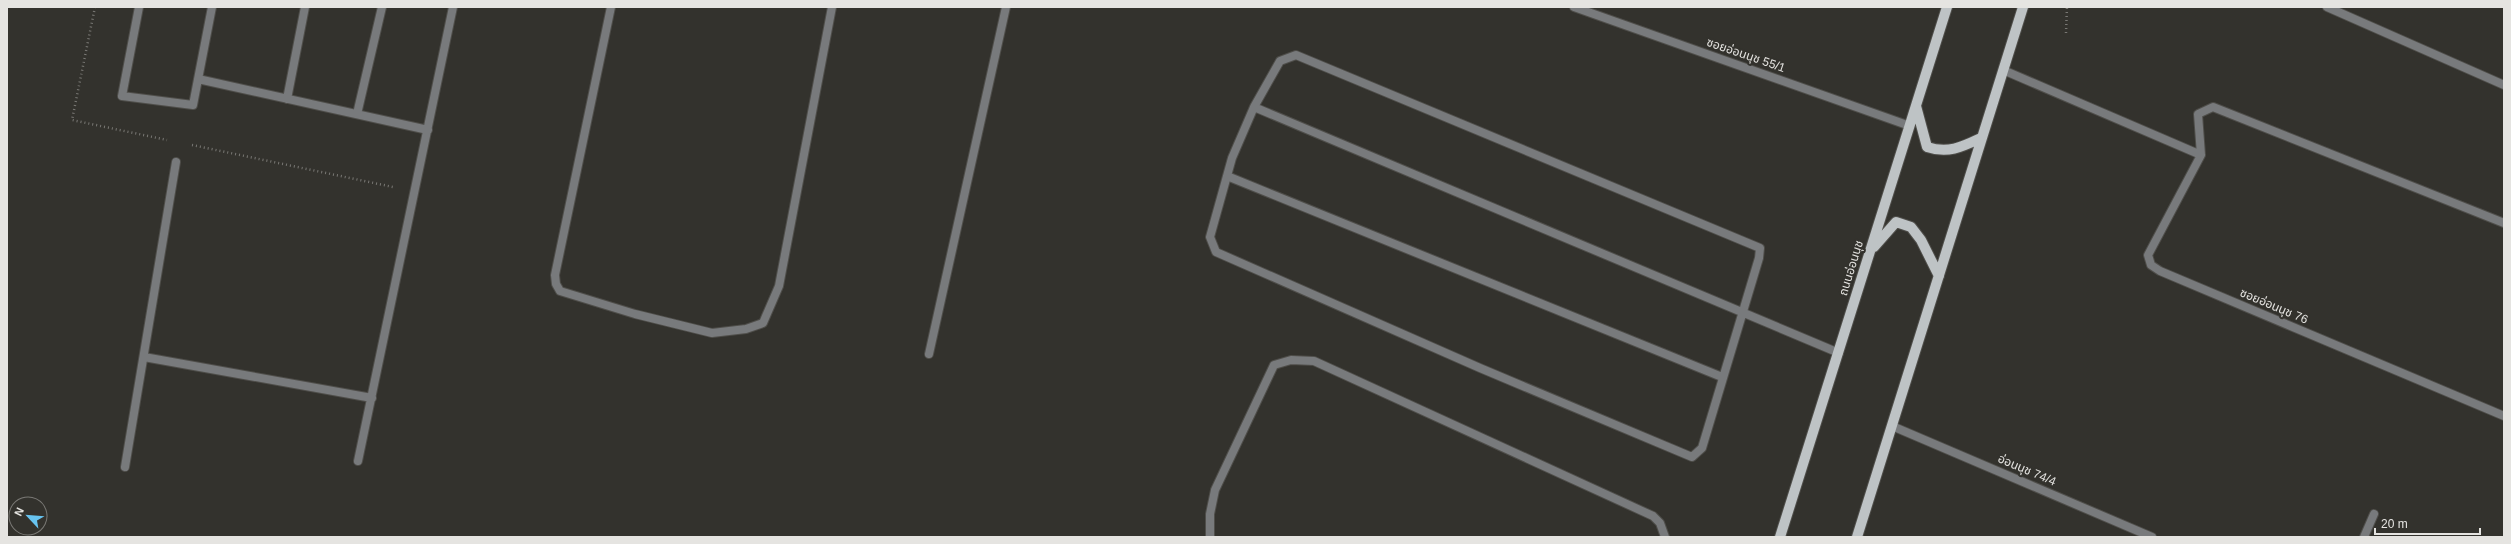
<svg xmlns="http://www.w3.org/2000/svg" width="2511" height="544" font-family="Helvetica,'Noto Sans Thai',sans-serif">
<rect width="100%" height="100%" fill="#33322d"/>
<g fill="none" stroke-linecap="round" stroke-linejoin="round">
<defs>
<path id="lane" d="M611 7 555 275 556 284 560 291 635 314 712 333 746 329 763 323 779 286 832 7
M1296 55 1760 248 1759 258 1702 448 1692 457 1480 368 1216 252 1210 237 1232 158 1254 107 1280 61Z
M1254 107 1839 353
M1227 176 1722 377
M929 354 1006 7
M1210 537V514L1215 490 1274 365 1291 360 1314 361 1653 516 1660 523 1665 537
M2364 537 2374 514"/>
<path id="street" d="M139 7 122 96 193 105 212 7
M1574 7 1910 126
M2327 7 2504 85
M2003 70 2201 155
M198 79 428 130
M287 99 305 7
M357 114 382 7
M2504 223 2213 107 2198 114 2201 155 2148 255 2151 265 2160 271 2504 416
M144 357 372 398
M1892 426 2152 537
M358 461 453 7
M125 467 176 162"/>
<path id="primary" d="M1916 106 1927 147C1948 154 1962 147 1981 138
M1874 247 1896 222 1911 227 1921 240 1939 276
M1780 537 1947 7
M1857 537 2023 7"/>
</defs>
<!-- lane casing -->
<use href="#lane" stroke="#4f4e4a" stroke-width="10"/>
<!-- street casing -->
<use href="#street" stroke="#4f4e4a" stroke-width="10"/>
<!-- primary casing -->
<use href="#primary" stroke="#4f4e4a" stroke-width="12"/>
<!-- path -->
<path stroke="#797874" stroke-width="2.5" stroke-dasharray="1 3" stroke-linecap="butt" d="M95 7 72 120 167 140
M2066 33 2067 7
M192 145 393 187"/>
<!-- lane -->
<use href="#lane" stroke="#787a7c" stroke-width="8"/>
<!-- street -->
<use href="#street" stroke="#787a7c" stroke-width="8"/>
<!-- primary -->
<use href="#primary" stroke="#bec3c5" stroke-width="10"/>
</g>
<g text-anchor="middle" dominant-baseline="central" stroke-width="4" stroke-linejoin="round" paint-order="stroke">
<!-- street labels -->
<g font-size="12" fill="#e5e4e1" stroke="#33322d">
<text transform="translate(1746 55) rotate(19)">ซอยอ่อนนุช 55/1</text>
<text transform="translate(1851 268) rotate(-73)">ถนนอ่อนนุช</text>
<text transform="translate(2274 306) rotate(23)">ซอยอ่อนนุช 76</text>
<text transform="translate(2027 470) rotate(23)">อ่อนนุช 74/4</text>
</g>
</g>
<!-- border -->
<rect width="2511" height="544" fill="none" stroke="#e5e4e1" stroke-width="16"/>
<!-- north arrow -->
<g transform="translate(28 516) rotate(296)"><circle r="19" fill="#33322d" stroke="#7a7975"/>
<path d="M0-3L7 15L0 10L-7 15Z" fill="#68c4f0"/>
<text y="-6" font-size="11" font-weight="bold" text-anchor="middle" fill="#e5e4e1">N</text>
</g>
<!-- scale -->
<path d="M2375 528v6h105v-6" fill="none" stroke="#e5e4e1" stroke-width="2"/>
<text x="2381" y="528" font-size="12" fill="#e5e4e1" stroke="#33322d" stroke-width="3" paint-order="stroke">20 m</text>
</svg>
